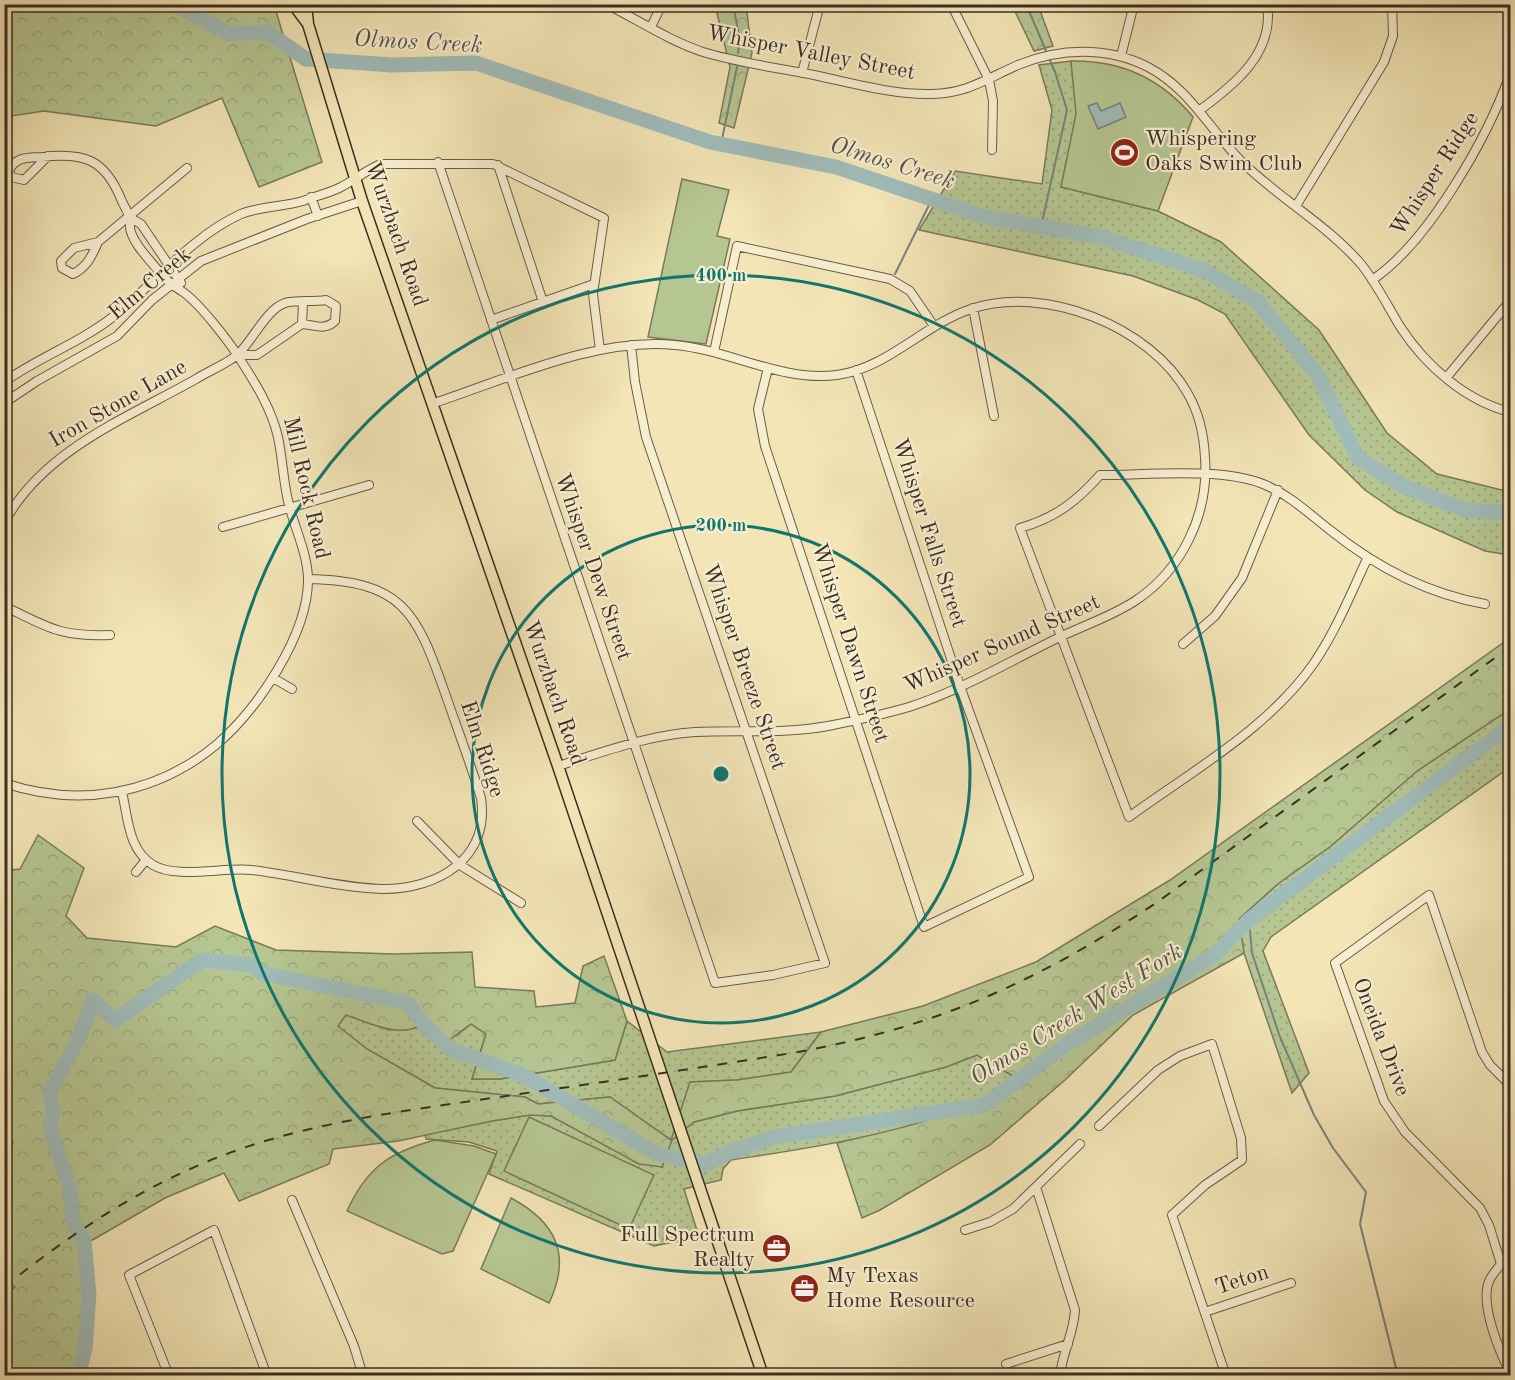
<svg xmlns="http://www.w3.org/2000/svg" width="1515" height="1380" font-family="'Old Standard TT',serif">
<defs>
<pattern id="grass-dots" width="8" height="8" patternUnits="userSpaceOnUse" patternTransform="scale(1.5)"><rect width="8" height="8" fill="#b6c692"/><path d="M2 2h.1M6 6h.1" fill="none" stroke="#9daa7e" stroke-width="1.8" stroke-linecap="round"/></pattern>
<pattern id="forest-crowns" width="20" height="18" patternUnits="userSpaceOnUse" patternTransform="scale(1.5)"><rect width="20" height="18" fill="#b6c692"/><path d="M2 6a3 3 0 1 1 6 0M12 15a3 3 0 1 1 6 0" fill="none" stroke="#9daa7e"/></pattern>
</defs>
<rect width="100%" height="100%" fill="#f3e5b6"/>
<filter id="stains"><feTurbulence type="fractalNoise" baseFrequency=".00333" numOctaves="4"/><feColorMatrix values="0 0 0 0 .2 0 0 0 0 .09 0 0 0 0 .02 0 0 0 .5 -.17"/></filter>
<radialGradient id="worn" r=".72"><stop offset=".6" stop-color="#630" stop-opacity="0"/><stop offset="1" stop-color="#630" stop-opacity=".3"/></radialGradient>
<!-- grass -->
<path fill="url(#grass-dots)" stroke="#797a5b" stroke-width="1.5" d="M1071 61 1077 114 1061 187 1158 211 1221 242 1319 330 1387 433 1437 474 1510 492V555L1485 551 1397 512 1365 490 1309 435 1225 314 1198 300 1133 276 919 230 955 171 1042 184 1052 110 1039 65Z
M1510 709V767L1271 937 1263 951 1309 1073 1292 1093 1244 953 1239 919 1279 883 1331 846 1417 771Z
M346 1015 389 1030 419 1026 456 1036 471 1024 486 1034 472 1079H500L615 1060 627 1021 667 1052 821 1032 791 1072 737 1080 690 1082 672 1139 694 1122 737 1111 835 1096 946 1067 977 1055 1013 1076C965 1128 802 1149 731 1160L723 1169 721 1180 684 1189 699 1237 654 1246 489 1174 497 1151 469 1142 426 1139 425 1134 492 1121 530 1115 551 1116 593 1138 662 1167 671 1140 610 1097 538 1104 525 1097 435 1088 367 1049 337 1026Z"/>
<!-- forest -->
<path fill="url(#forest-crowns)" stroke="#797a5b" stroke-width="1.5" d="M4 5H274L322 162 259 187 222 98 156 126 44 111 5 117Z
M715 5H746L752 53 734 128 719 123 730 67Z
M1012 5H1038L1053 46 1034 51Z
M1510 638V709L1417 771 1331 846 1279 883 1239 919 1244 953 1133 1015 1065 1080 990 1145 880 1210 862 1218 837 1143C883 1132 984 1113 1013 1076L977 1055 946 1067 835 1096 737 1111 694 1122 672 1140 662 1167 639 1164 551 1116 530 1115 492 1121 398 1141 333 1149 329 1164 239 1201 224 1173 165 1198 89 1242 93 1305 89 1354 85 1375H5V1296L15 1287 4 1280 5 1156 13 1143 4 1140V871L20 869 38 835 84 868 66 916 87 938 176 947 215 926 276 950 393 954 472 952 475 987 534 991 536 1007 575 1003 583 966 604 956 627 1021 615 1060 500 1079H472L486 1034 471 1024 441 1046 419 1026C397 1038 368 1022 346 1015L338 1026 367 1049 435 1088 525 1097 538 1104 610 1097 671 1140 690 1082 737 1080 791 1072 821 1032 923 1006 1036 962 1170 880Z"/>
<!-- pitch -->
<path fill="#b6c692" stroke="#797a5b" stroke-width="1.5" d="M1071 61C1120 60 1161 78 1193 117L1158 211 1061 187 1076 114Z
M682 179 729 190 717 236 730 239 706 344 648 337Z
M529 1117 654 1175 629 1229 504 1171Z
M435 1140 474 1146 496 1154 453 1251 442 1254 347 1211C367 1167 390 1152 435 1140Z
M511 1198C556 1222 572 1255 549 1303L481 1269Z"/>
<!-- water -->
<path fill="#a0bcb9" stroke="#78837d" stroke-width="1.5" d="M1097 103 1101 111 1120 103 1126 117 1098 129 1088 106Z"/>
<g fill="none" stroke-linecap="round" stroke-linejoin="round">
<!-- stream -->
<path stroke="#78837d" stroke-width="2" d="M735 4 734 9 740 41 738 53
M1026 4 1055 72 1067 110 1041 227
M721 144 737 67
M895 274 932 199
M1249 920 1252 953 1280 1037 1314 1115 1333 1148 1366 1192 1360 1224 1398 1376"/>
<!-- river -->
<path stroke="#a0bcb9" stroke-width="15" d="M175 4 229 34 267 32 306 59 392 65 476 63 710 142 836 167 985 217 1101 237 1203 270 1257 301 1319 377 1358 458 1405 487 1465 510 1510 513
M78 1376 85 1349 89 1294 84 1241 73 1222 70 1190 50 1127 53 1111 50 1091 78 1041 93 1000 115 1020 202 960 252 965 261 973 407 1003 427 1028 452 1050 523 1075 657 1154 706 1164 730 1152 775 1137 984 1105 1069 1043 1216 954 1249 920 1510 726"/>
<defs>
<path id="minor" d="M606 4C638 20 670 41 703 52 739 63 778 68 814 75 852 83 893 95 932 94 968 93 986 79 1018 65 1059 48 1107 46 1148 67 1190 89 1210 130 1242 162 1280 199 1326 224 1361 264 1377 284 1388 307 1401 328 1426 366 1466 401 1510 412
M951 4 989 80 993 101 992 150
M651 27 662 4
M1121 56 1134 4
M802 73 820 4
M1200 110C1234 85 1275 53 1267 4
M438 162 715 983 773 975 825 963 646 437 635 382 631 345
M498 165 543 302
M311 197 318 216
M1296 206 1384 62 1393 36 1392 4
M129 217 141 224 181 283
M98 242C92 256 87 267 73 274L62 268 61 261 74 248 98 242 187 168
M1372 280C1428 243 1488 137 1510 74
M973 308 994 416
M491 320 594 284
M302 324 303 303
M714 352 737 246 890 279 910 291 934 326
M768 368 758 409 765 446 924 927 1029 877 960 686 856 370
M1446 378 1510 301
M4 382C39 357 80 343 114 316 154 284 192 236 241 214 260 206 283 207 303 201 315 196 330 193 341 187 355 180 366 170 381 164H493L604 218 593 294 600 350
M4 403 37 381 117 336 152 300 201 261 307 219 362 201
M434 403C507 379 598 337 675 345 730 350 781 382 837 375 888 368 923 325 971 309 1043 284 1151 326 1188 394 1199 413 1204 436 1205 458 1209 514 1182 570 1135 601 1112 616 1085 625 1060 637 1010 661 962 690 909 707 885 714 853 721 828 726 784 734 739 730 695 732 648 735 603 752 558 766
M4 523C43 450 127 418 196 379 209 371 224 365 236 356 251 344 266 309 285 303 294 300 313 302 326 300L336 306 335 321C325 331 315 325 302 324L257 355H237
M223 527 369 485
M1368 557C1351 593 1337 629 1314 663 1269 728 1192 771 1129 817L1020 528C1055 518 1076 502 1100 475 1148 475 1219 467 1263 484 1290 495 1308 513 1330 530 1376 567 1428 594 1485 604
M4 606C47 627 60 637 110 635
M1183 644 1215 616 1242 578 1278 490
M273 678 292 689
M4 783C79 808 155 795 216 745 257 710 309 634 308 578 307 550 292 523 287 496 283 476 282 456 278 437 271 407 254 381 238 356 227 339 199 303 183 292 173 285 167 282 160 273 151 261 135 246 131 232 129 228 131 222 129 217 128 211 123 205 121 199 105 160 85 152 42 157 29 158 15 156 9 171L11 177 24 180 48 156
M122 792C128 817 128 850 153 865 176 879 224 867 252 870 295 875 340 888 383 889 439 889 490 858 481 798 470 762 457 728 445 693 416 610 402 581 308 579
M417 821 460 865 521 903
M136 872 146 860
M1099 1126 1158 1070 1180 1056 1212 1044 1241 1138 1242 1160 1205 1185 1172 1215 1226 1376
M1036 1187 1075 1310C1074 1333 1062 1353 1060 1376
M292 1200 354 1346 363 1376
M965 1230 990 1222 1013 1209 1080 1144
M1501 1264 1489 1225 1480 1208 1405 1132 1384 1101 1335 963 1429 895 1482 1052 1490 1065 1510 1085
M1501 1264C1496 1270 1490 1277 1488 1284 1481 1307 1500 1353 1510 1372
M1501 1264 1510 1261
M1205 1312 1291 1283
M1006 1364 1068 1344
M169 1376 129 1275 214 1230 267 1376"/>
<path id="major" d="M293 4 308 24
M306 4 308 24 362 201 558 766 763 1376"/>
</defs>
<!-- minor casing -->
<use href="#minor" stroke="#6a5c48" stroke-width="10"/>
<!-- major casing -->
<use href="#major" stroke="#3c2e24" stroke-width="13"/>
<!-- minor -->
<use href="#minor" stroke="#f7eed0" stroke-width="8"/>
<!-- major -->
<use href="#major" stroke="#f3e5b6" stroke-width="10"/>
<!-- rail -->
<path stroke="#3c2e24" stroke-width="2" stroke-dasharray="10 10" stroke-linecap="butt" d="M4 1287C67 1237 130 1194 204 1163 293 1125 390 1113 485 1099 590 1084 694 1069 798 1052 939 1026 1037 982 1156 903L1510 647"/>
</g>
<!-- distance rings -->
<g fill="none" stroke="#0f766e" stroke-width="3">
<circle cx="721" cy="774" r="249"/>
<circle cx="721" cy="774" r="499"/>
</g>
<!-- icons -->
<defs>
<symbol id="stadium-disc" viewBox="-11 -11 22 22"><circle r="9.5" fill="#8f2418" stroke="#f7eed0"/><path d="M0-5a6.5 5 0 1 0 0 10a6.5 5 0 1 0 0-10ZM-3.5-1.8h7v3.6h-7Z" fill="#fff"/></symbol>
<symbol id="office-disc" viewBox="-11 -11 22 22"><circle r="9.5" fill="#8f2418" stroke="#f7eed0"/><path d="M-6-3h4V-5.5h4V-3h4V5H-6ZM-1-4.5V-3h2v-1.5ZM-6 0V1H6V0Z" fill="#fff"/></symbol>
</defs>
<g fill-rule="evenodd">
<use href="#stadium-disc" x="1108" y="136" width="33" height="33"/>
<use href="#office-disc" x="760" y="1232" width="33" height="33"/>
<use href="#office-disc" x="788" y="1272" width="33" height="33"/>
</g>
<g text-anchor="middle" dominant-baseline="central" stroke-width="4.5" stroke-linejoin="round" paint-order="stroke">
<!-- street labels -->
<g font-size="22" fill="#3c2e24" stroke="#f7eed0">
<text transform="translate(811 53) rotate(11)">Whisper Valley Street</text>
<text transform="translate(1435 174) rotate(-57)">Whisper Ridge</text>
<text transform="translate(396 234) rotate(71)">Wurzbach Road</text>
<text transform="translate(150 284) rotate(-40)">Elm Creek</text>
<text transform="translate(118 404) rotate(-30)">Iron Stone Lane</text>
<text transform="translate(306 488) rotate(77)">Mill Rock Road</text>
<text transform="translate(929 533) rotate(72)">Whisper Falls Street</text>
<text transform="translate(593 567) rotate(71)">Whisper Dew Street</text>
<text transform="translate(850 643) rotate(72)">Whisper Dawn Street</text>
<text transform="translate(1002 644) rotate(-24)">Whisper Sound Street</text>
<text transform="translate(744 667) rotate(71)">Whisper Breeze Street</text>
<text transform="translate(554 693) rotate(71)">Wurzbach Road</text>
<text transform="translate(482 749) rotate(72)">Elm Ridge</text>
<text transform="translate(1381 1037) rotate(69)">Oneida Drive</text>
<text transform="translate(1242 1280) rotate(-18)">Teton</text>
</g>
<!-- poi labels -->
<g font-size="22" fill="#3c2e24" stroke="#f7eed0" text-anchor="start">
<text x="1145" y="139">Whispering<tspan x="1145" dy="25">Oaks Swim Club</tspan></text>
<text x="755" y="1235" text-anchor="end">Full Spectrum<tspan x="755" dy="25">Realty</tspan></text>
<text x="826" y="1276">My Texas<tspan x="826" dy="25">Home Resource</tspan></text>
</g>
<!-- water labels -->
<g font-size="24" font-style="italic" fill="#555249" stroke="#f7eed0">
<text transform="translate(418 43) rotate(3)">Olmos Creek</text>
<text transform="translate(892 164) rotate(17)">Olmos Creek</text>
<text transform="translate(1077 1015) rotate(-32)">Olmos Creek West Fork</text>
</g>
</g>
<circle cx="721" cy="774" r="9" fill="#0f766e" stroke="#f7eed0" stroke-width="3"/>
<g font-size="18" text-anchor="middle" font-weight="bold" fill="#0f766e" stroke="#f7eed0" stroke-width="4.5" stroke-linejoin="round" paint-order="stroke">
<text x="721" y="281">400 m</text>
<text x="721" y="531">200 m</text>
</g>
<!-- margin -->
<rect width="1515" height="1380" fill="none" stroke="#f3e5b6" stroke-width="24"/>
<rect x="6" y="6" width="1503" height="1368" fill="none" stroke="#3c2e24" stroke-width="3"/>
<rect x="12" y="12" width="1491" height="1356" fill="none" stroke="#3c2e24" stroke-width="1.5"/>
<rect width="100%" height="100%" filter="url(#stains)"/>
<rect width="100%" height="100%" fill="url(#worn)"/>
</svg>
